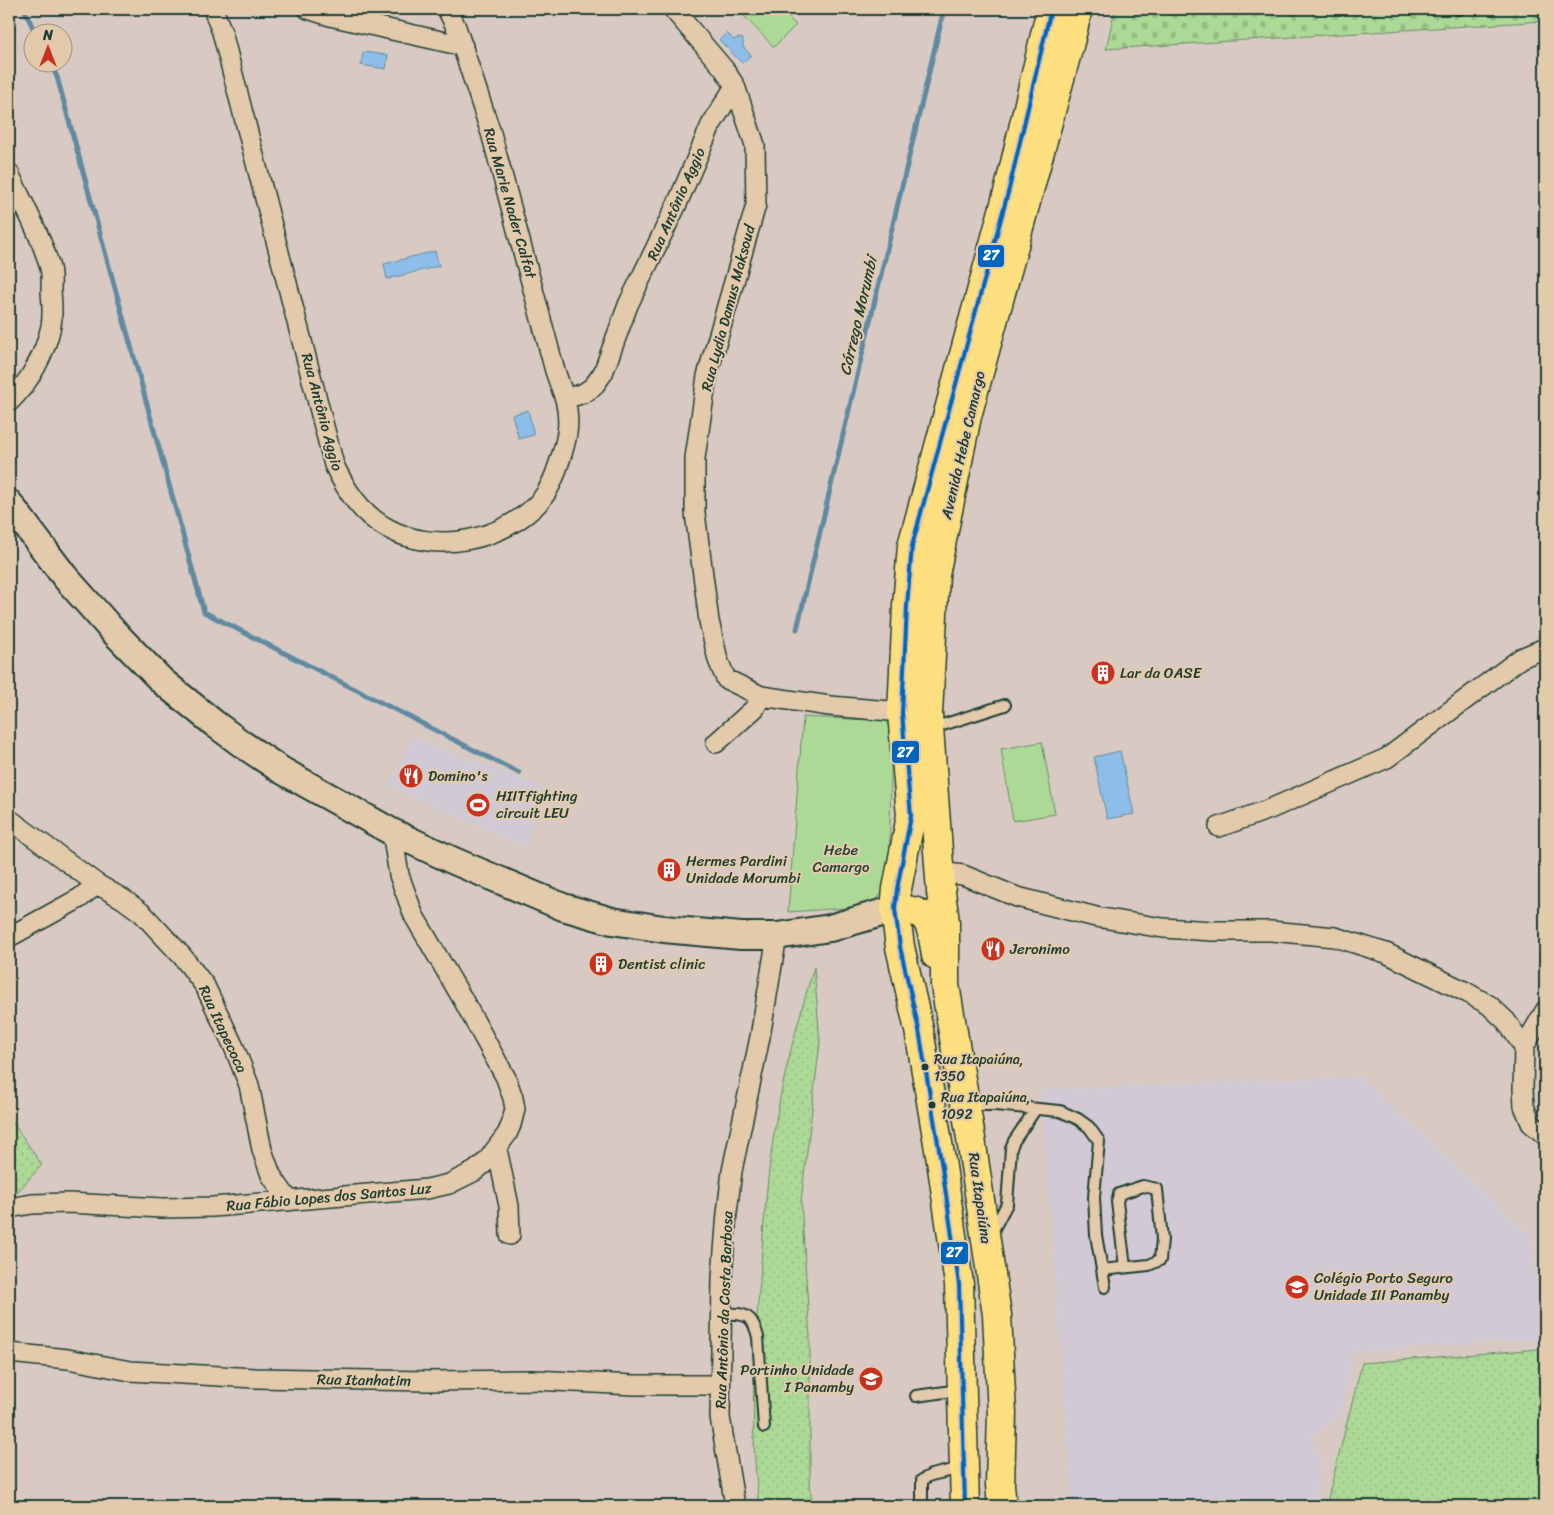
<svg xmlns="http://www.w3.org/2000/svg" width="1554" height="1515" font-family="Sriracha,sans-serif">
<defs>
<pattern id="grass-dots" width="8" height="8" patternUnits="userSpaceOnUse" patternTransform="scale(1.25)"><rect width="8" height="8" fill="#add997"/><path d="M2 2h.1M6 6h.1" fill="none" stroke="#94bb83" stroke-width="1.8" stroke-linecap="round"/></pattern>
<pattern id="cemetery-stones" width="16" height="16" patternUnits="userSpaceOnUse" patternTransform="scale(1.25)"><rect width="16" height="16" fill="#add997"/><path d="M2 7V4a2 2 0 0 1 4 0v3zM10 15v-3a2 2 0 0 1 4 0v3z" fill="#94bb83"/></pattern>
</defs>
<rect width="100%" height="100%" fill="#d8cac3"/>
<filter id="ink" filterUnits="userSpaceOnUse"><feTurbulence type="fractalNoise" baseFrequency=".02" numOctaves="2"/><feDisplacementMap in="SourceGraphic" scale="10" xChannelSelector="R" yChannelSelector="G"/><feConvolveMatrix kernelMatrix="1 2 1 2 8 2 1 2 1" color-interpolation-filters="sRGB"/></filter>
<g filter="url(#ink)">
<!-- built -->
<path fill="#d1cad4" d="M413 737 542 787 526 847 389 786Z
M1360 1076 1531 1236 1542 1338 1353 1353 1342 1412 1312 1438 1322 1464 1312 1506H1073L1041 1090Z"/>
<!-- grass -->
<path fill="url(#grass-dots)" stroke="#668b66" d="M814 967 820 1042 801 1201 810 1338V1481L812 1506H759C750 1430 753 1356 760 1280 763 1233 766 1186 773 1140 781 1082 797 1024 814 967Z
M9 1117 42 1165 9 1201Z
M1539 1349 1545 1364V1506H1326L1362 1363Z"/>
<!-- cemetery -->
<path fill="url(#cemetery-stones)" stroke="#668b66" d="M1115 9H1545V21L1106 49Z"/>
<!-- garden -->
<path fill="#add997" stroke="#668b66" d="M737 9H780L796 25 774 47Z
M803 717 892 721 889 877 882 893 873 903 861 907 788 912Z
M1042 742 1055 814 1013 821 1001 749Z"/>
<!-- water -->
<path fill="#8dbee9" stroke="#618aa1" d="M727 33 734 40 738 38 743 39V47L751 55 742 63 719 40Z
M363 52 388 55 386 69 361 65Z
M435 251 439 266 387 279 384 264Z
M528 410 534 435 519 439 512 415Z
M1120 751 1134 814 1107 819 1094 757Z"/>
<g fill="none" stroke-linecap="round" stroke-linejoin="round">
<!-- stream -->
<path stroke="#618aa1" stroke-width="5" d="M24 9 35 32
M50 62 57 77 204 612 519 773
M797 629 944 9"/>
<defs>
<path id="service" d="M1458 9H1459
M680 16 689 9
M930 729 1005 705
M966 1105H995L1060 1111 1078 1119 1089 1127 1099 1141 1094 1197 1096 1235 1105 1287
M991 1234 1007 1204 1011 1148 1014 1141 1035 1110
M1102 1270 1149 1265 1160 1260 1162 1239 1157 1189 1143 1186 1119 1194 1117 1202 1125 1267
M722 1313C745 1314 752 1313 758 1337L764 1427
M916 1396 960 1390
M922 1506V1480L931 1475 962 1468"/>
<path id="minor" d="M213 9 222 32 334 465C346 490 361 514 387 528 435 555 505 541 541 500 550 489 555 476 559 463 567 440 571 423 565 399L584 393 593 387 603 373 628 305 677 204 711 125 735 86
M308 9 330 16 463 46
M447 9 456 27 491 133 555 371 565 399
M673 9 724 69 735 86 755 145 756 205 707 376 695 458V513L709 621 718 660 726 679 761 696
M9 173C23 204 41 235 50 268 52 275 51 284 51 291 52 302 53 315 51 326 45 354 30 382 9 402
M716 743 755 708 761 696 830 706 914 713
M9 819 97 884 123 899 142 913 182 956 205 986 234 1047 249 1085 262 1150 271 1175 289 1201
M1219 827 1270 809 1387 758 1521 658 1545 648
M940 872 963 875 1017 897 1096 917 1163 928 1213 931H1271L1335 937 1386 953 1466 992 1489 1005 1506 1021 1524 1047 1523 1089 1524 1106 1531 1123 1545 1135
M9 937 80 898 97 884
M1524 1047 1545 1011
M497 1149 509 1206 510 1235
M9 1208 32 1204 68 1203 162 1208 213 1207 427 1189 449 1184 475 1171 487 1161 507 1134 511 1125 515 1109 513 1098 506 1078 462 998 414 916 399 875 392 832
M9 1353 68 1359 130 1371 255 1378 428 1381 534 1380 634 1385H720
M735 1506 720 1417 722 1277 727 1213 732 1171 760 1037 777 936"/>
<path id="secondary" d="M9 503 65 577 113 631 162 681 215 724 242 744 281 770 392 832 454 861 563 907 612 921 664 929 741 936H777L830 928 895 909"/>
<path id="primary" d="M895 909C902 910 910 910 916 912 933 918 933 940 936 955
M965 1506 959 1284 942 1167 919 1030 900 947 895 909 897 889 911 816 902 713 907 606 912 546 1009 189 1051 9
M1002 1506 1000 1485 1002 1414 997 1315 970 1132 945 985V922L941 892 928 714 935 575 967 416 1070 42 1078 9"/>
</defs>
<!-- service casing -->
<use href="#service" stroke="#1f3d34" stroke-width="14"/>
<!-- minor casing -->
<use href="#minor" stroke="#1f3d34" stroke-width="22"/>
<!-- secondary casing -->
<use href="#secondary" stroke="#1f3d34" stroke-width="30"/>
<!-- primary casing -->
<use href="#primary" stroke="#1f3d34" stroke-width="31"/>
<!-- service -->
<use href="#service" stroke="#e2caab" stroke-width="10"/>
<!-- minor -->
<use href="#minor" stroke="#e2caab" stroke-width="19"/>
<!-- secondary -->
<use href="#secondary" stroke="#e2caab" stroke-width="26"/>
<!-- primary -->
<use href="#primary" stroke="#fedf80" stroke-width="28"/>
<defs>
<path id="bus-1" d="M965 1506 959 1284 942 1167 919 1030 900 947 895 909 897 889 911 816 902 713 907 606 912 546 1009 189 1051 9"/>
</defs>
<!-- bus-1 casing -->
<use href="#bus-1" stroke="#e2caab" stroke-width="8"/>
<!-- bus-1 -->
<use href="#bus-1" stroke="#0065bd" stroke-width="4"/>
</g>
</g>
<!-- icons -->
<defs>
<symbol id="building-disc" viewBox="-11 -11 22 22"><circle r="9.5" fill="#c8321e" stroke="#e2caab"/><path d="M-4-6H4V6H1V3H-1V6H-4ZM-2.5-4.3h1.7v1.8h-1.7ZM.8-4.3h1.7v1.8H.8ZM-2.5-1h1.7V.8h-1.7ZM.8-1h1.7V.8H.8Z" fill="#fff"/></symbol>
<symbol id="restaurant-disc" viewBox="-11 -11 22 22"><circle r="9.5" fill="#c8321e" stroke="#e2caab"/><path d="M-5-6h1v4h1v-4h1v4h1v-4h1v5L-1.5 .5V6h-2V.5L-5-1ZM5-6V6H3V1.5H1.5Q1.5-4 5-6Z" fill="#fff"/></symbol>
<symbol id="stadium-disc" viewBox="-11 -11 22 22"><circle r="9.5" fill="#c8321e" stroke="#e2caab"/><path d="M0-5a6.5 5 0 1 0 0 10a6.5 5 0 1 0 0-10ZM-3.5-1.8h7v3.6h-7Z" fill="#fff"/></symbol>
<symbol id="school-disc" viewBox="-11 -11 22 22"><circle r="9.5" fill="#c8321e" stroke="#e2caab"/><path d="M0-5L7-2L0 1L-7-2ZM-4 1L0 2.5L4 1V4Q0 6-4 4Z" fill="#fff"/></symbol>
</defs>
<g fill-rule="evenodd">
<use href="#building-disc" x="1089" y="659" width="28" height="28"/>
<use href="#restaurant-disc" x="397" y="762" width="28" height="28"/>
<use href="#stadium-disc" x="464" y="791" width="28" height="28"/>
<use href="#building-disc" x="655" y="856" width="28" height="28"/>
<use href="#restaurant-disc" x="979" y="935" width="28" height="28"/>
<use href="#building-disc" x="587" y="950" width="28" height="28"/>
<use href="#school-disc" x="1283" y="1273" width="28" height="28"/>
<use href="#school-disc" x="857" y="1365" width="28" height="28"/>
</g>
<!-- markers -->
<g fill="#1f3d34" stroke="#e2caab" stroke-width="2">
<circle cx="925" cy="1067" r="4.5"/>
<circle cx="932" cy="1105" r="4.5"/>
</g>
<g text-anchor="middle" dominant-baseline="central" stroke-width="4" stroke-linejoin="round" paint-order="stroke">
<!-- bus labels -->
<g font-size="14" fill="#1f3d34" stroke="#e2caab" text-anchor="start">
<text x="934" y="1059">Rua Itapaiúna,<tspan x="934" dy="17">1350</tspan></text>
<text x="941" y="1097">Rua Itapaiúna,<tspan x="941" dy="17">1092</tspan></text>
</g>
<!-- street labels -->
<g font-size="15" fill="#1f3d34" stroke="#e2caab">
<text transform="translate(510 203) rotate(74)">Rua Marie Nader Calfat</text>
<text transform="translate(676 204) rotate(-66)">Rua Antônio Aggio</text>
<text transform="translate(728 308) rotate(-75)">Rua Lydia Damus Maksoud</text>
<text transform="translate(322 412) rotate(75)">Rua Antônio Aggio</text>
<text transform="translate(963 445) rotate(-77)">Avenida Hebe Camargo</text>
<text transform="translate(223 1029) rotate(65)">Rua Itapecoca</text>
<text transform="translate(329 1197) rotate(-5)">Rua Fábio Lopes dos Santos Luz</text>
<text transform="translate(980 1198) rotate(82)">Rua Itapaiúna</text>
<text transform="translate(724 1310) rotate(-88)">Rua Antônio da Costa Barbosa</text>
<text transform="translate(364 1380) rotate(1)">Rua Itanhatim</text>
</g>
<!-- poi labels -->
<g font-size="15" fill="#1f3d34" stroke="#e2caab" text-anchor="start">
<text x="1120" y="673">Lar da OASE</text>
<text x="428" y="776">Domino's</text>
<text x="496" y="796">HIITfighting<tspan x="496" dy="17">circuit LEU</tspan></text>
<text x="686" y="861">Hermes Pardini<tspan x="686" dy="17">Unidade Morumbi</tspan></text>
<text x="1010" y="949">Jeronimo</text>
<text x="618" y="964">Dentist clinic</text>
<text x="1314" y="1278">Colégio Porto Seguro<tspan x="1314" dy="17">Unidade III Panamby</tspan></text>
<text x="854" y="1370" text-anchor="end">Portinho Unidade<tspan x="854" dy="17">I Panamby</tspan></text>
</g>
<!-- park labels -->
<g font-size="15" fill="#264539" stroke="#e2caab">
<text x="841" y="850">Hebe<tspan x="841" dy="17">Camargo</tspan></text>
</g>
<!-- water labels -->
<g font-size="16" font-style="italic" fill="#24433d" stroke="#e2caab">
<text transform="translate(858 316) rotate(-77)">Córrego Morumbi</text>
</g>
</g>
<g stroke="#e2caab" stroke-width="2">
<rect x="977" y="244" width="28" height="24" rx="5" fill="#0065bd"/>
<rect x="891" y="740" width="29" height="24" rx="5" fill="#0065bd"/>
<rect x="940" y="1241" width="29" height="24" rx="5" fill="#0065bd"/>
</g>
<g font-size="14" text-anchor="middle" font-weight="bold" fill="#fff">
<text x="991" y="260">27</text>
<text x="905" y="757">27</text>
<text x="954" y="1257">27</text>
</g>
<!-- margin -->
<rect width="1554" height="1515" fill="none" stroke="#e2caab" stroke-width="30"/>
<rect x="15" y="15" width="1524" height="1485" fill="none" stroke="#1f3d34" stroke-width="2" filter="url(#ink)"/>
<!-- north arrow -->
<g transform="translate(48 48)"><circle r="24" fill="#e2caab" stroke="#94927b"/>
<path d="M0-4L9 19L0 12L-9 19Z" fill="#c8321e"/>
<text y="-8" font-size="14" font-weight="bold" text-anchor="middle" fill="#1f3d34">N</text>
</g>
</svg>
